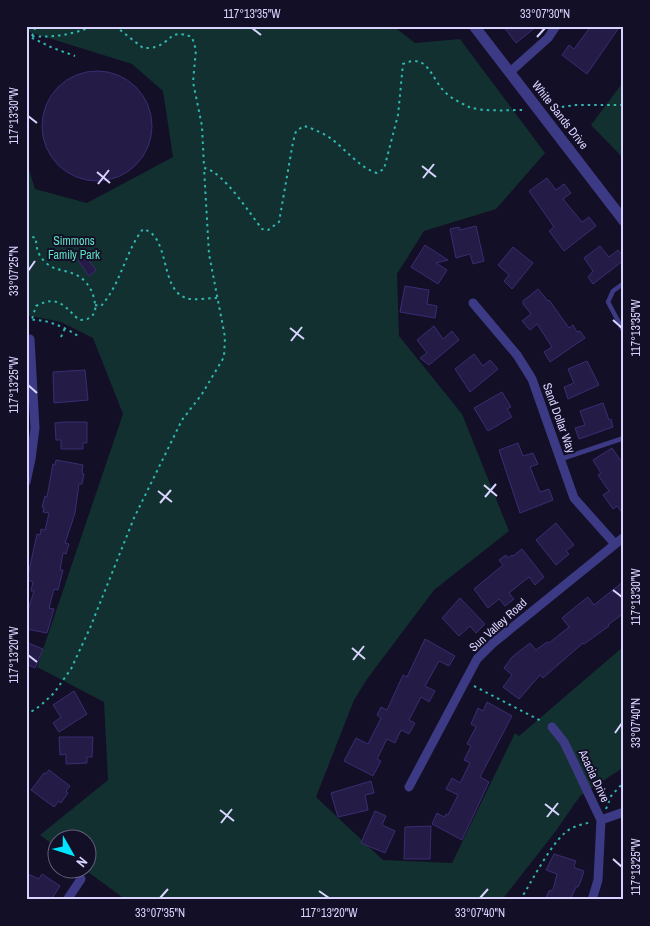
<svg xmlns="http://www.w3.org/2000/svg" width="650" height="926" font-family="'Archivo Narrow',sans-serif">
<rect width="100%" height="100%" fill="#130f26"/>
<!-- green -->
<path fill="#12302f" d="M26 26H393L415 43 460 39 545 153 496 209 424 231 397 274 399 336 462 414 509 531 434 590 367 679 354 700 316 797 383 860 452 863 515 733 519 736 624 646V767L580 796 555 832 502 900H126L84 869 88 868V838H58L57 848 40 835 108 780 104 702 37 667 123 414 93 338 61 322 31 316 26 317V160L35 189 87 203 173 157 163 91 132 64 26 31Z
M624 81V159L591 125Z"/>
<!-- building -->
<path fill="#241b47" stroke="#3b2d73" d="M503 26H537L516 43Z
M591 26H620L587 74 562 55 569 45 574 49Z
M42 126a55 55 0 1 1 110 0a55 55 0 1 1-110 0Z
M547 178 556 190 564 184 571 193 563 199 582 222 589 217 596 226 564 251 549 231 554 227 529 191Z
M476 226 484 261 473 264 470 254 456 258 450 229 459 227 460 230Z
M425 245 448 260 436 263 447 270 438 284 411 267Z
M600 246 609 257 618 250 624 257V260L593 284 588 277 593 271 584 258Z
M513 247 533 263 512 289 504 281 509 275 498 265Z
M85 255 96 270 89 276 78 260Z
M405 286 429 290 427 304 437 306 435 318 400 312Z
M538 289 548 301 549 300 569 328 573 325 577 332 580 331 585 338 550 362 544 352 552 347 537 324 530 330 522 321 531 314 523 304V301Z
M434 326 443 339 452 331 459 340 429 365 420 358 427 353 417 340Z
M474 354 483 366 490 360 498 369 470 392 455 369Z
M587 361 599 385 568 399 564 387 574 383 568 369Z
M85 370 88 400 54 403 53 372Z
M502 392 511 407 507 409 512 417 488 431 474 408Z
M603 403 609 420 611 419 613 427 579 439 575 428 585 425 580 411Z
M63 422H87V443H83V449H61V440H56L55 423Z
M518 443 523 456 533 453 538 464 530 467 540 492 549 489 553 500 520 513 499 450Z
M612 448 621 461 624 460V515L617 506 613 509 603 495 609 491 598 475 601 473 593 460Z
M56 460 83 465 82 473 84 474 82 484H79L75 513 65 543 69 544 66 554 63 553 60 570H63L58 590 54 589 49 608 54 609 47 633 26 629V617L34 591H31L33 582 28 580V575L37 534 40 535 41 529 45 530 49 513 43 512 44 507H42L45 496 47 497 53 464 55 465Z
M556 523 574 545 566 551 569 554 556 565 536 540Z
M522 549 544 577 535 585 529 577 509 593 514 599 505 606 499 599 488 608 474 589 503 565 499 560 506 555 508 558 512 555 513 556Z
M624 581V613L608 625 609 626 584 644 583 643 543 678 540 675 519 699 503 687 512 675 504 668 512 657 530 643 536 650 547 642 549 643 569 627 562 618 579 604 588 597 594 605Z
M460 598 485 624 476 633 470 626 459 636 442 618Z
M425 639 455 656 449 666 439 661 425 686 435 691 429 702 421 697 409 720 415 723 409 734 401 730 395 743 387 739 377 759 381 761 373 776 344 761 356 738 368 744 381 718 377 715 381 707 387 710 403 675 407 677Z
M26 642 43 649 35 668 26 664Z
M74 691 87 714 59 732 53 723 61 717 53 705Z
M487 702 512 716 480 777 489 782 462 840 432 824 437 813 444 817 446 814 448 815 458 795 446 789 452 778 460 783 470 763 464 760 471 746 467 744 476 727 471 724 478 708 483 711Z
M59 737H93L92 757H87V763L66 764V754L60 755Z
M49 770 70 786 66 791 68 793 61 803 59 801 54 807 31 790 44 773 45 774Z
M371 781 374 793 365 795 368 810 338 817 331 793Z
M375 811 386 816 382 825 395 831 385 853 361 843Z
M431 826 430 859H404L405 827Z
M554 854 576 861 574 866 575 868 584 871 580 883 578 887H576L571 898 575 900H545L549 891 553 890 557 874 546 870Z
M26 873 39 879 42 874 60 886 51 900H26Z"/>
<g fill="none" stroke-linecap="round" stroke-linejoin="round">
<!-- path -->
<path stroke="#2fb8b0" stroke-width="2" stroke-dasharray="2.5 4" stroke-linecap="butt" d="M115 26 143 48C147 48 152 48 155 47 173 42 168 28 192 37L196 50 193 82 202 126 204 167
M26 35 53 48 75 56
M32 36C55 38 73 34 94 26
M32 36 36 26
M557 111 561 107 576 105H624
M26 235 36 238C36 248 38 255 45 262 59 276 79 265 92 292 94 297 96 306 95 311 92 319 86 320 79 320 65 307 58 294 36 306L32 319
M95 305 101 306C121 284 125 252 143 229 171 236 159 289 186 298 194 301 207 298 217 298
M26 320C44 318 63 326 78 336
M61 337 65 328
M474 686 543 722
M26 715 40 706 54 693 71 669 90 628 134 518 182 420 202 394 224 357 225 337 209 254 204 168C223 171 250 214 262 229L268 230 279 222 293 142 296 131 304 126C314 129 325 134 333 140 347 151 360 168 377 173L384 169 398 115 403 64C429 52 431 80 446 93 452 99 461 103 469 107 484 112 508 110 524 110
M606 809 611 796 624 782
M520 900C532 882 554 836 572 828 578 825 585 824 591 822"/>
<!-- service -->
<path stroke="#3d3a85" stroke-width="4.5" d="M624 283 613 291 608 302 624 332
M561 459 624 438"/>
<!-- minor -->
<path stroke="#3d3a85" stroke-width="9" d="M509 73 548 38 556 26
M473 303 517 355 532 379 574 498 615 544
M26 482 31 459 35 428 30 339
M552 727 564 742 601 820 598 880 592 900
M409 787 477 659 492 644 624 537
M601 820 624 812
M67 900 81 879"/>
<!-- tertiary -->
<path stroke="#3d3a85" stroke-width="11" d="M474 26 624 221"/>
</g>
<!-- ticks -->
<path fill="none" stroke="#d9d4ff" stroke-width="2" d="M252 28 261 35M537 37 545 28M28 116 37 123M422 166 436 177M97 172 110 183M423 178 434 164M98 184 109 170M28 271 35 261M613 320 622 328M290 328 304 339M291 341 302 327M28 385 37 393M484 485 497 496M158 491 172 502M485 497 496 484M160 503 171 490M613 590 622 597M352 648 365 659M28 655 37 662M353 660 364 646M615 733 622 723M545 804 559 815M220 810 234 821M547 817 558 803M221 823 232 809M613 859 622 867M319 891 329 898M160 898 168 889M480 898 488 889"/>
<g text-anchor="middle" dominant-baseline="central" stroke-width="4" stroke-linejoin="round" paint-order="stroke">
<!-- street labels -->
<g font-size="12" fill="#d9d4ff" stroke="#130f26">
<text transform="translate(560 115) rotate(52)">White Sands Drive</text>
<text transform="translate(559 418) rotate(70)">Sand Dollar Way</text>
<text transform="translate(498 625) rotate(-42)">Sun Valley Road</text>
<text transform="translate(594 776) rotate(65)">Acacia Drive</text>
</g>
<!-- park labels -->
<g font-size="12" fill="#5fe0c0" stroke="#130f26">
<text x="74" y="241">Simmons<tspan x="74" dy="14">Family Park</tspan></text>
</g>
</g>
<!-- border -->
<rect width="650" height="926" fill="none" stroke="#130f26" stroke-width="55"/>
<!-- north arrow -->
<g transform="translate(72 854) rotate(129)"><circle r="24" fill="#130f26" stroke="#625e7d"/>
<path d="M0-4L9 19L0 12L-9 19Z" fill="#00e5ff"/>
<text y="-8" font-size="14" font-weight="bold" text-anchor="middle" fill="#d9d4ff">N</text>
</g>
<rect x="28" y="28" width="594" height="870" fill="none" stroke="#d9d4ff" stroke-width="2"/>
<g font-size="12" text-anchor="middle" fill="#d9d4ff">
<text x="252" y="18">117°13'35"W</text>
<text x="545" y="18">33°07'30"N</text>
<text transform="translate(14 116) rotate(-90)" y="4">117°13'30"W</text>
<text transform="translate(14 271) rotate(-90)" y="4">33°07'25"N</text>
<text transform="translate(636 328) rotate(-90)" y="4">117°13'35"W</text>
<text transform="translate(14 385) rotate(-90)" y="4">117°13'25"W</text>
<text transform="translate(636 597) rotate(-90)" y="4">117°13'30"W</text>
<text transform="translate(14 655) rotate(-90)" y="4">117°13'20"W</text>
<text transform="translate(636 723) rotate(-90)" y="4">33°07'40"N</text>
<text transform="translate(636 867) rotate(-90)" y="4">117°13'25"W</text>
<text x="160" y="917">33°07'35"N</text>
<text x="329" y="917">117°13'20"W</text>
<text x="480" y="917">33°07'40"N</text>
</g>
</svg>
